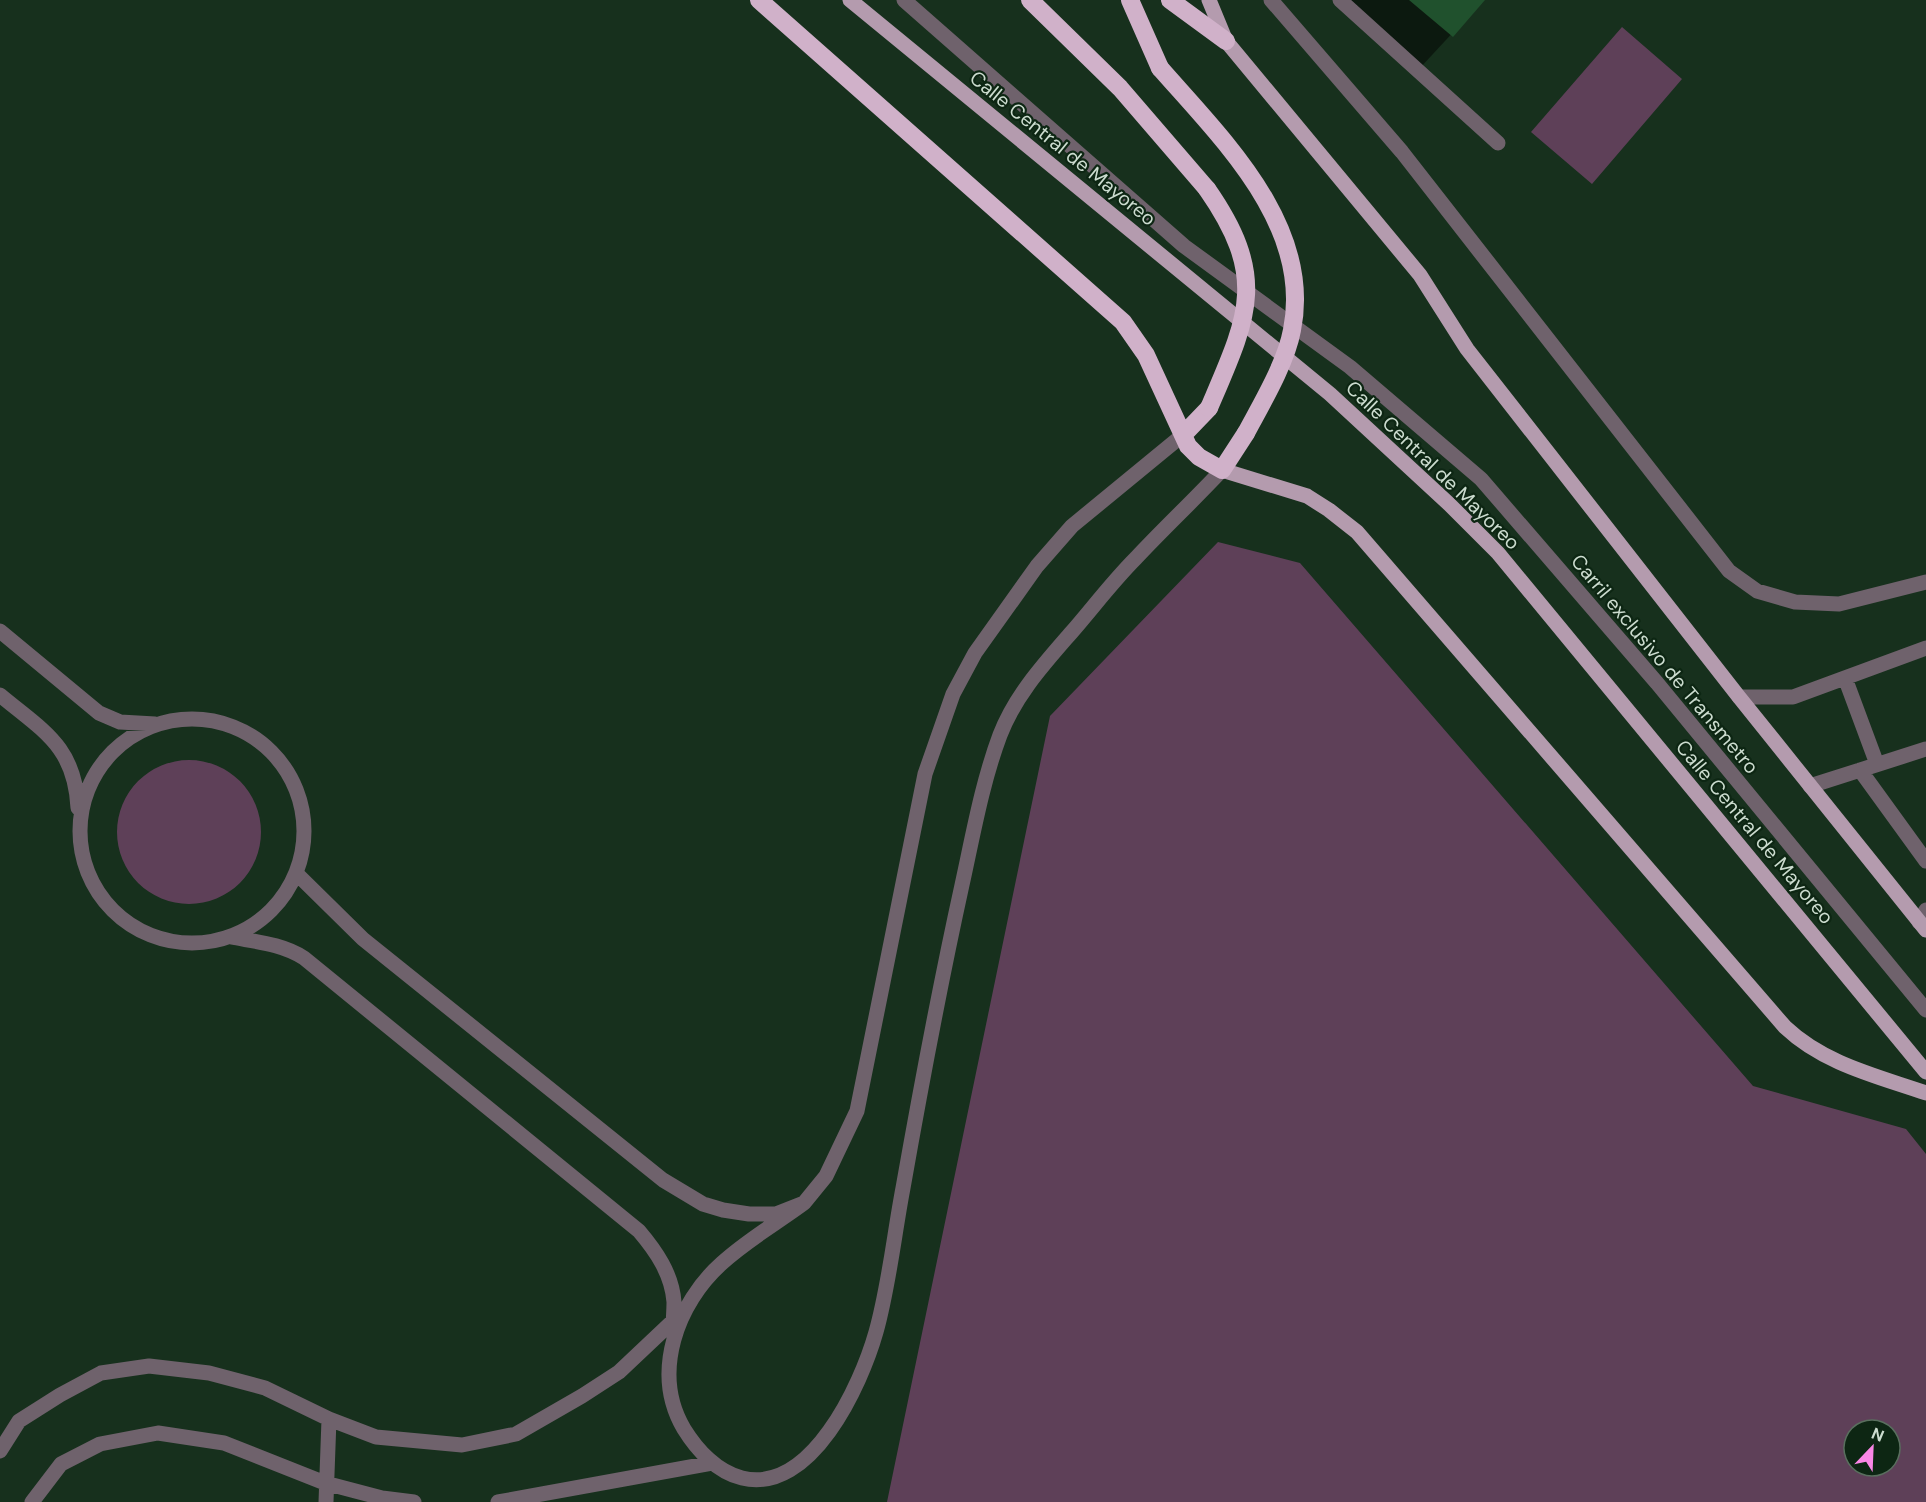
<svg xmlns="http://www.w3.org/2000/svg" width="1926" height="1502" font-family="'DM Sans',sans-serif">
<rect width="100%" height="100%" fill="#17301d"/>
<!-- green -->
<path fill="#5e4058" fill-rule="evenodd" d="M1622 27 1682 79 1592 184 1531 132Z
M1218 542 1300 563 1753 1086 1906 1129 1926 1154V1502H887L1050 716ZM1854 1430H1890V1466H1854Z
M117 832a72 72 0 1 1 144 0a72 72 0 1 1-144 0Z"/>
<!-- shadow -->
<path fill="#0007" d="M1340 0H1483L1420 68Z"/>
<!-- building -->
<path fill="#20512d" d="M1409 0H1485L1453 37Z"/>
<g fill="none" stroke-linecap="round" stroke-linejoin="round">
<!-- minor -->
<path stroke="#6f626c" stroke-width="15" d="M904 0 1184 246 1350 367 1481 479 1657 683 1926 1010
M1271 0 1402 152 1729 571 1757 591 1795 602 1839 604 1926 582
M1340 0 1498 143
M0 631 99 713 120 722 155 724
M1845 678 1877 764
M0 695C43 731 75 746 78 808
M1739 697H1793L1926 648
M80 831a112 112 0 1 1 224 0a112 112 0 1 1-224 0Z
M1860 770 1926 861
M1810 786 1926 749
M297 874 363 939 663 1180 703 1204 723 1210 749 1214H776L804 1203 826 1176 857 1111 925 774 953 694 975 653 1037 566 1072 526 1184 434
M1919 922 1926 910
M231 937C257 942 282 944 304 958L639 1231C656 1251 672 1274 674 1302 674 1311 673 1321 673 1330
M804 1203C777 1223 747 1240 722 1263 677 1303 651 1373 684 1429 697 1450 717 1472 742 1478 811 1495 861 1385 876 1332 889 1286 894 1235 903 1188 921 1086 940 985 962 885 973 835 982 783 1000 735 1015 696 1043 665 1070 634 1092 609 1112 582 1136 558 1164 528 1194 500 1222 470
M0 1451 19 1421 60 1395 101 1373 149 1366 209 1373 265 1388 329 1419 376 1437 462 1445 516 1434 582 1396 619 1372 673 1321
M32 1502 61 1464 100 1444 158 1433 224 1443 325 1483 382 1498 414 1502
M326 1502 329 1419
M498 1502 712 1463"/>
<!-- major -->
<path stroke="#b49bae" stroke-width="15" d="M850 0 1330 394 1449 504 1498 553 1926 1072
M1209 0 1226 41 1420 275 1467 349 1739 697 1926 930
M1222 470 1307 496 1329 510 1357 532 1785 1027C1824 1064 1877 1076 1926 1093"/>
<!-- highway -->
<path stroke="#d0b1c9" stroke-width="18" d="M759 0 1123 322 1146 355 1188 446 1199 457 1222 470 1246 433
M1030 0 1120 88 1207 189
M1130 0 1160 68
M1170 0 1226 41
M1184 434 1209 408"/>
<!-- highway-bridge -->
<path stroke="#d0b1c9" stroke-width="18" d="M1160 68C1223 140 1313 226 1292 330 1286 363 1262 403 1246 433
M1207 189C1269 278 1248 317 1209 408"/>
</g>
<g text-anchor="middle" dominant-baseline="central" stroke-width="4.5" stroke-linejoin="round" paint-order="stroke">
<!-- street labels -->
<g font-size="20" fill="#ccdccf" stroke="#0d2613">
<text transform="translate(1063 148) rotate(39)">Calle Central de Mayoreo</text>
<text transform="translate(1433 465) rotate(44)">Calle Central de Mayoreo</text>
<text transform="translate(1665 664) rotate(50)">Carril exclusivo de Transmetro</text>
<text transform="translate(1755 832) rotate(50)">Calle Central de Mayoreo</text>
</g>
</g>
<!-- north arrow -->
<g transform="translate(1872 1448) rotate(23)"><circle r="28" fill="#0d2613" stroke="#596f5e" stroke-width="1.5"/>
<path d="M0-4.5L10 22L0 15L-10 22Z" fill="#fa87e6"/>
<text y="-9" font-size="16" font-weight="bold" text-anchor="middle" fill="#ccdccf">N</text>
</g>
</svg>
